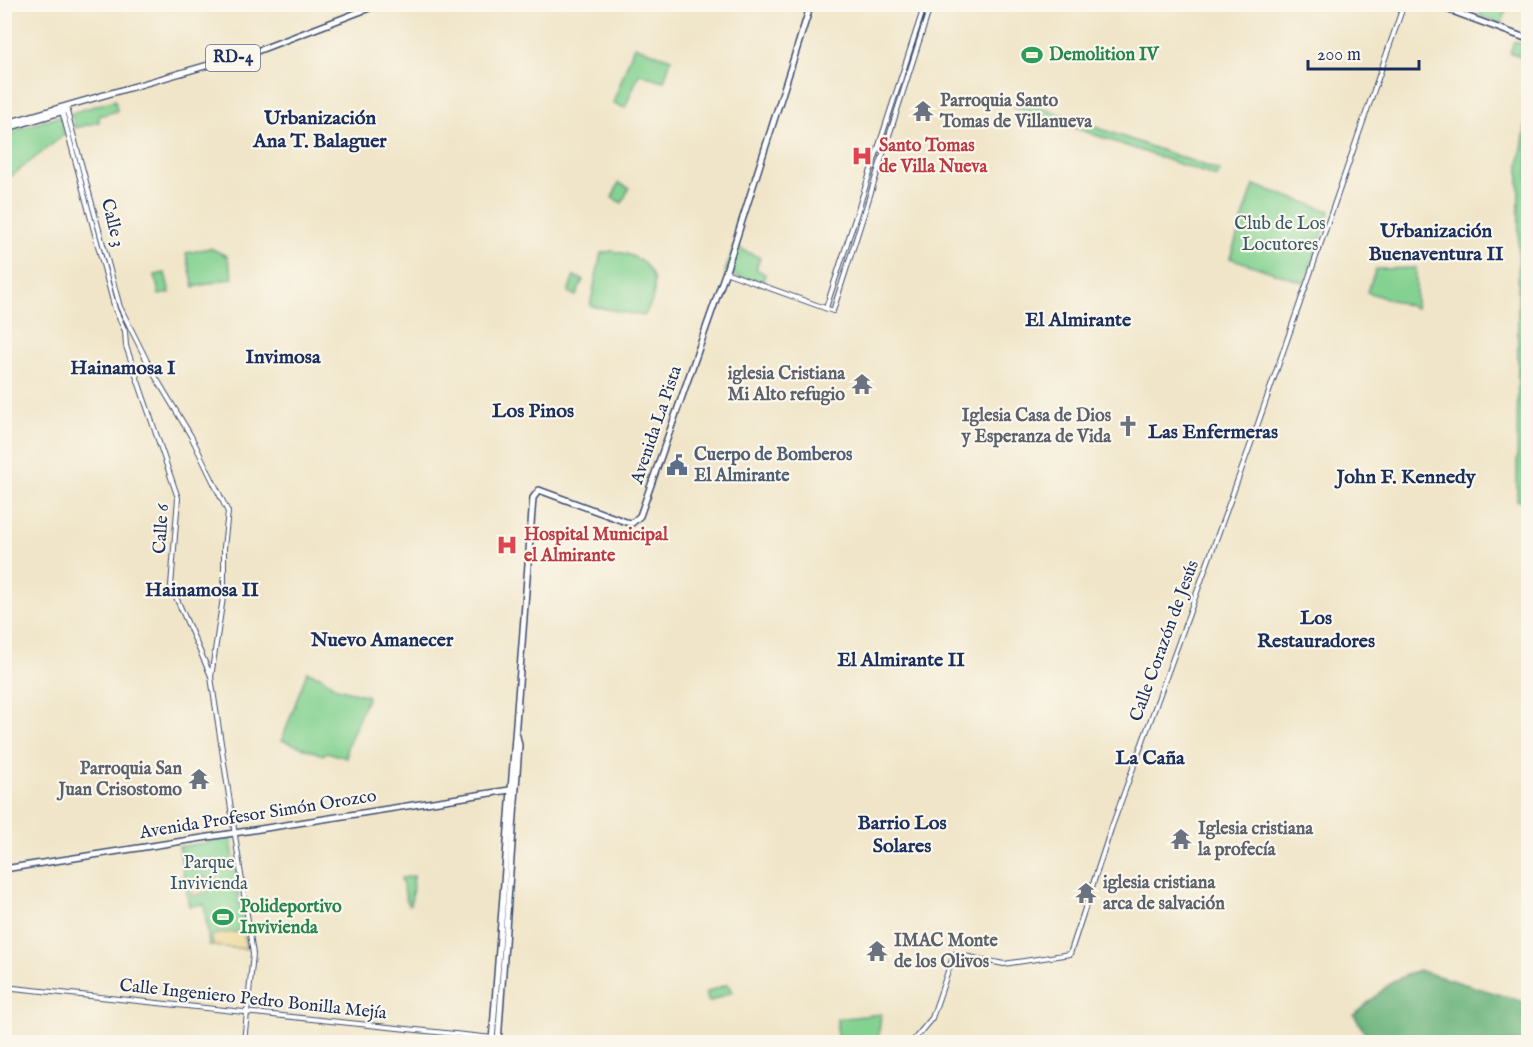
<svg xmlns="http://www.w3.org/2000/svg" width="1533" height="1047" font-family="'IM FELL English',serif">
<rect width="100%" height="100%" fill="#fbf7ec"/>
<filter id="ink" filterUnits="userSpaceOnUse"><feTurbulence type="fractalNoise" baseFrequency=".0167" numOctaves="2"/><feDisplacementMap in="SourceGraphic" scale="12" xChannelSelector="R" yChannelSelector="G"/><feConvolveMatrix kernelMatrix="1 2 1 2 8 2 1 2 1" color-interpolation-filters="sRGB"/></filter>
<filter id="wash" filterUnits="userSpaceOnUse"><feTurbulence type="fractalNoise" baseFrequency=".008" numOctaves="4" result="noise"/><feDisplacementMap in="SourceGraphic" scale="24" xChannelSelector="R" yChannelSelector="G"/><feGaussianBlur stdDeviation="1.35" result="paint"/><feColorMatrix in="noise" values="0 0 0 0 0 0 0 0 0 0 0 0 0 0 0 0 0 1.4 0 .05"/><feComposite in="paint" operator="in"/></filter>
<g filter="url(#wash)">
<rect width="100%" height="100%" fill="#f0e5c8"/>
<!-- green -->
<path fill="#84d291" stroke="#508078" stroke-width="1.5" d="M1484 5H1507L1502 24 1479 16Z
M1514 41 1528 46V60L1510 53Z
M634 46 671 59 664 81 639 74 625 108 613 103Z
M1016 99 1220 171 1217 177 1014 107Z
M115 100 117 111 99 116V122L75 128 71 113Z
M1528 112V504L1517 500 1519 166Z
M61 116 64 135 5 181V133Z
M619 183 629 188 622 203 612 198Z
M1254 185 1330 211 1305 283 1230 258Z
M734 246 760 258 756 269 765 274 762 285 725 272Z
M210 248 227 256 233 278 194 287 186 253Z
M612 251C651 256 666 282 644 316L590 306 601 253Z
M1416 268V308L1367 292 1376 269Z
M165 273 170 293 159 295 155 275Z
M574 276 583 280 576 296 568 292Z
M307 672 320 676 337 688 368 696 347 747V758L327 752 323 755 282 740Z
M231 838 246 949 209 945 204 904 189 906 179 847Z
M414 876 411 904 408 905 401 878Z
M728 984 732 992 709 1002 705 993Z
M881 1014 878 1042H837V1019Z"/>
<!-- forest -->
<path fill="#6bb47b" stroke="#43726c" stroke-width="1.5" d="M1418 970 1528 1003V1042H1370L1354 1015 1393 981Z"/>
<!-- sand -->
<path fill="#eeda9e" stroke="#84847e" stroke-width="1.5" d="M202 877 209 879 211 887 206 892 192 896 190 885Z
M244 931 246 949 213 946 212 935Z"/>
</g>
<g filter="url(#ink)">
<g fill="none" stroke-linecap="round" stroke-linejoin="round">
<defs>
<path id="minor" d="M66 108 120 307 152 371 191 436 228 512 224 547V591L211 677 253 954 244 1042
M62 111 115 309 125 331 126 346 178 498 171 586 211 676
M725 272 833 311 931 4
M826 308 925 4
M4 987 493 1038
M912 1042 932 1018 954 954 1004 964 1070 954 1111 829 1254 435 1404 4"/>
<path id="major" d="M1433 4 1528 39
M4 124 257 51 380 4
M4 129 67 110
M4 869 516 789
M492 1042 533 498 539 490 626 522 632 523 640 516 726 271 811 4
M498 1042 519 745 517 736"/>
</defs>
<!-- minor casing -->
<use href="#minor" stroke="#3b4a6e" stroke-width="6"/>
<!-- major casing -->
<use href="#major" stroke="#3b4a6e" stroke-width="8"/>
<!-- minor -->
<use href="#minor" stroke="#fff" stroke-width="4"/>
<!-- major -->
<use href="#major" stroke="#fff" stroke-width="5"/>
</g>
</g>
<!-- icons -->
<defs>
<symbol id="stadium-bare" viewBox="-9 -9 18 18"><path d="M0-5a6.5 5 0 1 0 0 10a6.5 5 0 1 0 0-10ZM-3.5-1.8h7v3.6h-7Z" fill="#2e9e5b" stroke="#fbf7ec" stroke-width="2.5" paint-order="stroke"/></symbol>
<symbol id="temple-bare" viewBox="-9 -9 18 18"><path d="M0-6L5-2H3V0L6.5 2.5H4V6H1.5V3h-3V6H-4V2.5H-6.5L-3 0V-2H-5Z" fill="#6b7280" stroke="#fbf7ec" stroke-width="2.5" paint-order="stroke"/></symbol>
<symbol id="hospital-bare" viewBox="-9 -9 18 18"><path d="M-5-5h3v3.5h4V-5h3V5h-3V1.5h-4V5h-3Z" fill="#e0444e" stroke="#fbf7ec" stroke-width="2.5" paint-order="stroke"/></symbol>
<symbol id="church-bare" viewBox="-9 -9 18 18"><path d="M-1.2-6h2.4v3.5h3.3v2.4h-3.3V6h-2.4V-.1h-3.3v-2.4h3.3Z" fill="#6b7280" stroke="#fbf7ec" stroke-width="2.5" paint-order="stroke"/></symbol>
<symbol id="civic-bare" viewBox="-9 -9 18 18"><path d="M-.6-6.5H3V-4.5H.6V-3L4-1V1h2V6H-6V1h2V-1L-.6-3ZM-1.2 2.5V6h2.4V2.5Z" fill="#5c6f8a" stroke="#fbf7ec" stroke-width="2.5" paint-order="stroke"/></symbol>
</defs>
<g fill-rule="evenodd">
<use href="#stadium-bare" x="1017" y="40" width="30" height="30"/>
<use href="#temple-bare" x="908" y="96" width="30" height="30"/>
<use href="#hospital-bare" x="847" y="141" width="30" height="30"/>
<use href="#temple-bare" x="847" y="369" width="30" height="30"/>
<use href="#church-bare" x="1113" y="411" width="30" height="30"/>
<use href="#civic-bare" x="662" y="450" width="30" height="30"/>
<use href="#hospital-bare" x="492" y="530" width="30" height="30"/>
<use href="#temple-bare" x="184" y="764" width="30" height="30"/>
<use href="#temple-bare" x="1166" y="824" width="30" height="30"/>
<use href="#temple-bare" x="1071" y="878" width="30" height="30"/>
<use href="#stadium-bare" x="208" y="902" width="30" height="30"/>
<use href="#temple-bare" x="862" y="936" width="30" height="30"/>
</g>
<g text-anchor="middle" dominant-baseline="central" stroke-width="4.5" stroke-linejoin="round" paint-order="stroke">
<!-- shield labels -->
<rect fill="#fbf7ec" stroke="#5e6b89" stroke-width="1.5" x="206" y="45" width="54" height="26" rx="4.5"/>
<g font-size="16" font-weight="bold" fill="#1b2f5e">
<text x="233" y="58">RD-4</text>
</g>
<!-- leisure labels -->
<g font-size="18" font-weight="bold" fill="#27864d" stroke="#fbf7ec" text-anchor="start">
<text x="1049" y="55">Demolition IV</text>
<text x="240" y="907">Polideportivo<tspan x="240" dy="21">Invivienda</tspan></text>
</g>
<!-- worship labels -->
<g font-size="18" font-weight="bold" fill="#5b616d" stroke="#fbf7ec" text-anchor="start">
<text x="940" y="101">Parroquia Santo<tspan x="940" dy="21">Tomas de Villanueva</tspan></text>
<text x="845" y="374" text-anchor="end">iglesia Cristiana<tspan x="845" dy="21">Mi Alto refugio</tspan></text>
<text x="1111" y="416" text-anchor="end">Iglesia Casa de Dios<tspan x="1111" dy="21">y Esperanza de Vida</tspan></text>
<text x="182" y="769" text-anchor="end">Parroquia San<tspan x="182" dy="21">Juan Crisostomo</tspan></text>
<text x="1198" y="829">Iglesia cristiana<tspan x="1198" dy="21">la profecía</tspan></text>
<text x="1103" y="883">iglesia cristiana<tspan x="1103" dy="21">arca de salvación</tspan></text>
<text x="894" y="941">IMAC Monte<tspan x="894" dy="21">de los Olivos</tspan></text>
</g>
<!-- health labels -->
<g font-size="18" font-weight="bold" fill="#be3a42" stroke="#fbf7ec" text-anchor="start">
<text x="879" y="146">Santo Tomas<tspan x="879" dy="21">de Villa Nueva</tspan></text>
<text x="524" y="535">Hospital Municipal<tspan x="524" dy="21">el Almirante</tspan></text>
</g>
<!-- street labels -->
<g font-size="18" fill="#1b2f5e" stroke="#fbf7ec">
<text transform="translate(112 223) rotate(76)">Calle 3</text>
<text transform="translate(657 425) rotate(-71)">Avenida La Pista</text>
<text transform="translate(162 529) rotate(-86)">Calle 6</text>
<text transform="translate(1165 641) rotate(-70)">Calle Corazón de Jesús</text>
<text transform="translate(258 815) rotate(-9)">Avenida Profesor Simón Orozco</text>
<text transform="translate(253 1000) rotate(6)">Calle Ingeniero Pedro Bonilla Mejía</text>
</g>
<!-- park labels -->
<g font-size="18" fill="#35586b" stroke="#fbf7ec">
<text x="1280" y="224">Club de Los<tspan x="1280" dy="21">Locutores</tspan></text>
<text x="209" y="863">Parque<tspan x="209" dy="21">Invivienda</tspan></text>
</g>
<!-- service labels -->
<g font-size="18" font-weight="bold" fill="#4e5e75" stroke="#fbf7ec" text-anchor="start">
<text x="694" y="455">Cuerpo de Bomberos<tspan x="694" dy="21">El Almirante</tspan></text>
</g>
<!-- neighbourhood labels -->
<g font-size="20" font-weight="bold" fill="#1b2f5e" stroke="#fbf7ec">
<text x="320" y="118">Urbanización<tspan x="320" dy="23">Ana T. Balaguer</tspan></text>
<text x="1436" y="231">Urbanización<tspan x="1436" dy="23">Buenaventura II</tspan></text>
<text x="1078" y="320">El Almirante</text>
<text x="283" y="357">Invimosa</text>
<text x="123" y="368">Hainamosa I</text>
<text x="533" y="411">Los Pinos</text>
<text x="1213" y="432">Las Enfermeras</text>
<text x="1406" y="477">John F. Kennedy</text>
<text x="202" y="590">Hainamosa II</text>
<text x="1316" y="618">Los<tspan x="1316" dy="23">Restauradores</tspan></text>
<text x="382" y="640">Nuevo Amanecer</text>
<text x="901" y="660">El Almirante II</text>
<text x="1150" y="758">La Caña</text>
<text x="902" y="823">Barrio Los<tspan x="902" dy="23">Solares</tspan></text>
</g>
</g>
<!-- margin -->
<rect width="1533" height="1047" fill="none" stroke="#fbf7ec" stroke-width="24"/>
<!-- scale -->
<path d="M1308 60v9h111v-9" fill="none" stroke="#1b2f5e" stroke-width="3"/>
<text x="1317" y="60" font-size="18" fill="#1b2f5e" stroke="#fbf7ec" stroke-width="4.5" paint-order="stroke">200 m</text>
</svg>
